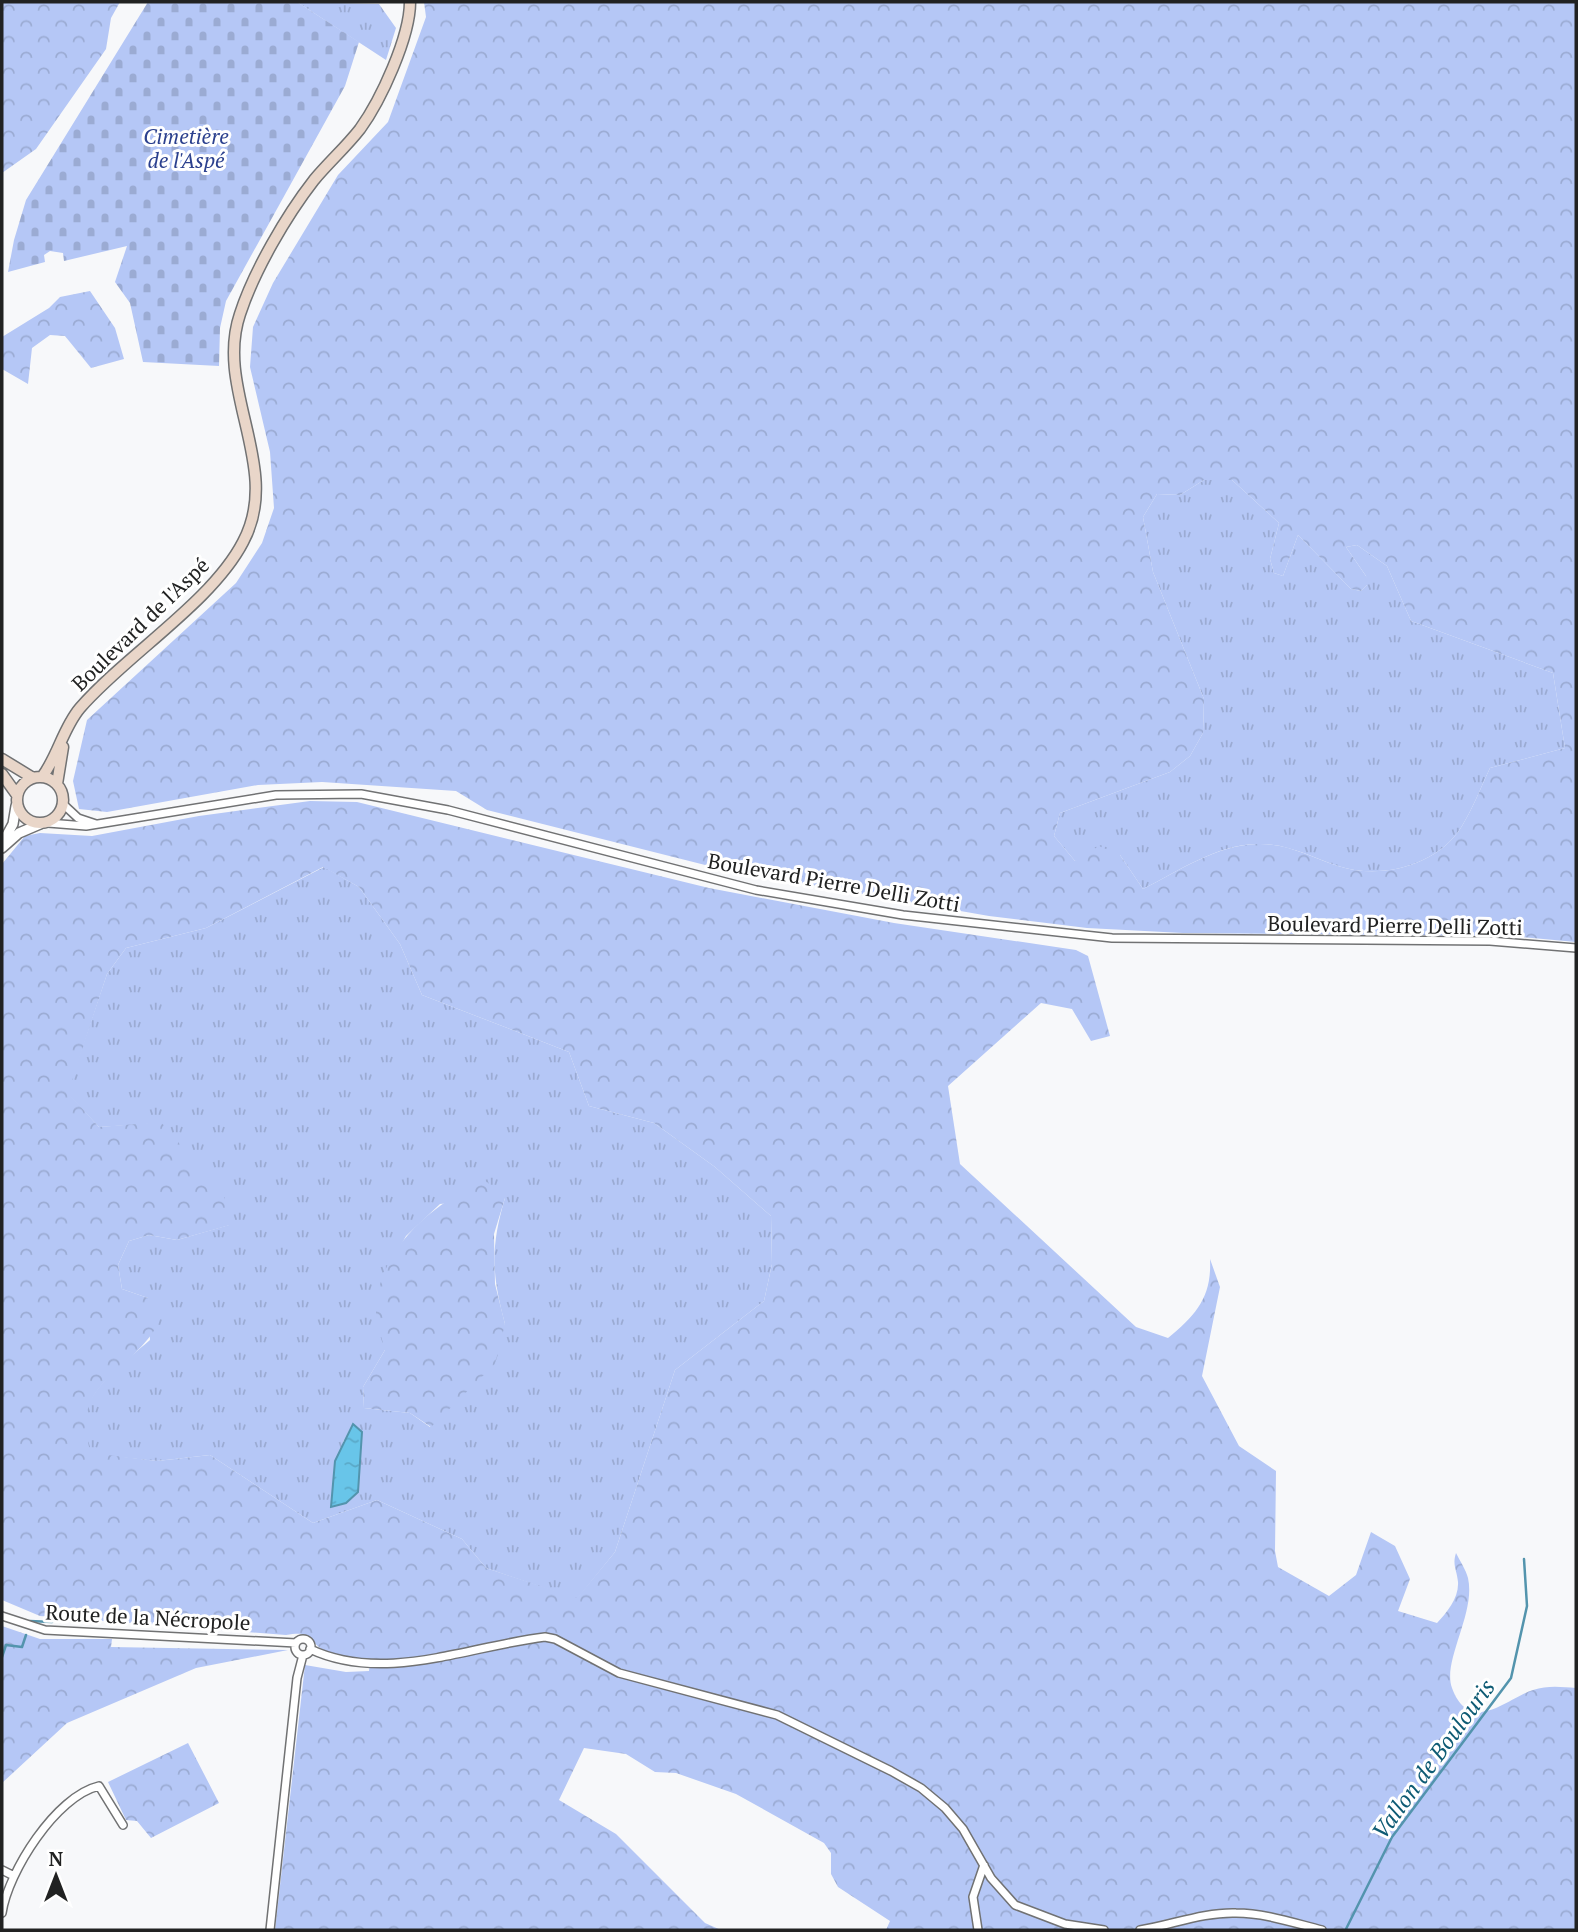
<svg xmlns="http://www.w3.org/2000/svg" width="1578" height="1932" font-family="'PT Serif',serif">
<defs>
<pattern id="grass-tufts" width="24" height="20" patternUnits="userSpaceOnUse" patternTransform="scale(1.75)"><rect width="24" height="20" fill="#b5c7f6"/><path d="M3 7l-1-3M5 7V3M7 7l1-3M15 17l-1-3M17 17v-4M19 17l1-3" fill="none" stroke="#9babd3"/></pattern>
<pattern id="forest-crowns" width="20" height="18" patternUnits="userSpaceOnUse" patternTransform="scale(1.75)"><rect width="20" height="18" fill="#b5c7f6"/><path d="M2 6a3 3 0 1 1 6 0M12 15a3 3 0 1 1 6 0" fill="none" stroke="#9babd3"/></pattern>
<pattern id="cemetery-stones" width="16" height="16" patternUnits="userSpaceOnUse" patternTransform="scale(1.75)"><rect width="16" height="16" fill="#b5c7f6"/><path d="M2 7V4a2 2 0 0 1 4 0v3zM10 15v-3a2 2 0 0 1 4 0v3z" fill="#9babd3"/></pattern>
<pattern id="water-ripples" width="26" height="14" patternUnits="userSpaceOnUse" patternTransform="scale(1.75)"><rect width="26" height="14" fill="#68c5e9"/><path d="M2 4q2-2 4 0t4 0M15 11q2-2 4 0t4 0" fill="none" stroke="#5aa9c8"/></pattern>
</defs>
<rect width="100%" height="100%" fill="#f7f8fa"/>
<!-- grass -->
<path fill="url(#grass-tufts)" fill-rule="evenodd" d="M297 2 379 4 396 28 386 60Z
M1204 480H1232L1279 523 1270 559 1274 573 1283 576 1298 535 1351 589 1361 591 1367 585 1366 576 1346 547 1357 545 1387 566 1411 621 1553 673 1565 748 1490 768C1481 787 1473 808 1462 826 1438 866 1380 880 1338 866 1310 857 1288 843 1256 844 1216 845 1179 871 1143 889L1120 855 1075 861 1054 836 1060 813 1170 772 1190 756 1203 733 1204 699 1153 572 1143 517 1157 494 1180 495Z
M324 867 359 887 400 944 422 995 569 1052 589 1106 654 1123 715 1167 771 1216 772 1264 764 1301 675 1370 615 1552 577 1599 486 1568 462 1539 377 1500 313 1523 210 1455 157 1461 90 1454C88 1447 84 1439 83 1432 80 1392 124 1363 150 1340L148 1298 122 1289 118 1265 129 1241 149 1235 177 1240 229 1225 161 1123 99 1127 67 1093 107 974 126 948 206 928ZM505 1198C490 1248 492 1275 505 1324L430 1427 410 1413 364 1408 363 1387 385 1350 387 1270 406 1236 440 1204ZM362 1432 358 1492 343 1441Z"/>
<!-- forest -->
<path fill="url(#forest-crowns)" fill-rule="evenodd" d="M2 2H120L111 18 106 49 36 149 2 173Z
M424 2H1576V942L1511 936 1183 933 1087 928 989 916 721 869 487 810 456 791 322 782 258 785 107 812 79 809 73 781 87 720 236 583 262 543 274 508 270 452 250 367 253 327 273 283 338 175 388 122 426 17ZM1204 480H1232L1279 523 1270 559 1274 573 1283 576 1298 535 1351 589 1361 591 1367 585 1368 579 1346 547 1357 545 1387 566 1411 621 1553 673 1565 748 1490 768C1481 787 1473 808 1462 826 1438 866 1380 880 1338 866 1310 857 1288 843 1257 844 1216 845 1179 871 1143 889L1120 855 1099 846 1075 861 1054 836 1060 813 1170 772 1190 756 1203 733 1204 699 1153 572 1143 517 1157 494 1180 495Z
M90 291 115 328 124 359 91 368 65 336 50 335 32 348 28 384 2 369V337L49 308 60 297Z
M310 801 357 802 709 888 894 923 1076 950 1088 956 1110 1036 1091 1041 1072 1009 1041 1003 948 1086 960 1164 1136 1327 1168 1338C1196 1315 1212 1297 1210 1259L1220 1287 1202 1376 1239 1446 1276 1471 1275 1551 1278 1567 1329 1596 1356 1575 1371 1532 1395 1546 1410 1579 1398 1611 1437 1623C1447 1612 1459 1598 1458 1582 1457 1570 1452 1565 1456 1553 1460 1561 1466 1570 1468 1578 1476 1613 1442 1661 1452 1688 1470 1737 1509 1697 1533 1690 1548 1685 1562 1687 1576 1688V1930H886L890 1921 838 1887 831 1874V1853L824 1843 736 1794 676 1773 655 1772 626 1754 584 1748 559 1800 616 1834 705 1923 721 1930H275L305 1665 346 1672 369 1671 370 1660C356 1659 338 1657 325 1651 307 1641 314 1630 286 1635L40 1616 2 1600V864L25 836 40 833 92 836 199 816ZM323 867 359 887 400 944 422 995 569 1052 589 1106 654 1123 715 1167 771 1216 772 1264 764 1301 675 1370 615 1552 577 1598 486 1568 462 1539 377 1500 313 1523 210 1455 157 1461 91 1453C67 1382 133 1373 159 1322L148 1298 122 1289 118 1265 129 1241 149 1235 177 1240 230 1225 224 1196 161 1122 99 1127 68 1093 107 974 126 948 206 928Z
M487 1182 505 1198 494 1234 495 1284 505 1324 495 1364 431 1427 410 1413 364 1408 363 1387 385 1350C382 1338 375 1321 376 1308 379 1249 435 1199 487 1182Z
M2 1626 40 1639H112L111 1647 288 1650 196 1668 67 1723 2 1783Z
M188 1743 219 1803 151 1838 137 1821 126 1820 108 1782Z"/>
<!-- cemetery -->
<path fill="url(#cemetery-stones)" d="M148 2H297L359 42 345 86 226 301 220 328 219 366 143 362 130 303 115 282 127 246 64 261 63 253 50 251 44 255 45 262 8 272 14 240 26 200Z"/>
<!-- water -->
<path fill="url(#water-ripples)" stroke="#5394ad" stroke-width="2" d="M353 1424 362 1432 358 1492 346 1503 331 1507 335 1461Z"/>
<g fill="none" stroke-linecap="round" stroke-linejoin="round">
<!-- stream -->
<path stroke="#5394ad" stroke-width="2.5" d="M30 1621 52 1622
M2 1657 6 1645 22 1647 26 1635
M1346 1929 1392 1837 1511 1678 1527 1606 1524 1559"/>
<defs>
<path id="minor" d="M63 804 78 818 96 824
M48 823 86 826 276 795 361 794 448 810 756 890 903 915 1112 938 1490 941 1576 948
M2 1616 45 1630 296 1643
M295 1647a8 8 0 1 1 16 0a8 8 0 1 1-16 0Z
M310 1649C384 1684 469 1646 545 1637L555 1639 619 1673 777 1715 891 1771 921 1788 945 1808 963 1829 991 1878 1015 1905 1065 1924 1104 1930
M2 1870 14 1876
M2 1913C8 1872 56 1796 99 1786L123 1825
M270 1930 297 1678 303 1655
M978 1930 973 1897 984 1865
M1140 1930C1172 1925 1203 1912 1236 1913 1265 1913 1294 1923 1322 1930"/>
<path id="tertiary" d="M2 844 13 824 16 806
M2 848 19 833 40 824"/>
<path id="secondary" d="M2 759 33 778
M2 774 17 795
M17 800a23 23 0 1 1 46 0a23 23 0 1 1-46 0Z
M42 777C58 756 63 728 80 708 126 655 212 602 243 542 283 468 214 390 240 314 254 271 286 216 314 180 329 162 346 147 360 129 381 100 410 37 410 2
M57 784 63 747"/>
</defs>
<!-- minor casing -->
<use href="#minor" stroke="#717273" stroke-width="10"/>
<!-- tertiary casing -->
<use href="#tertiary" stroke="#717273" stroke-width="12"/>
<!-- secondary casing -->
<use href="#secondary" stroke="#717273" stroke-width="13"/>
<!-- minor -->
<use href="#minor" stroke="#fff" stroke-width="7"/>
<!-- tertiary -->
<use href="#tertiary" stroke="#fff" stroke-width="9"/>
<!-- secondary -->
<use href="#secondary" stroke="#e9d6c9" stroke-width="10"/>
</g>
<g text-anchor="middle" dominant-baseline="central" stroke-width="6" stroke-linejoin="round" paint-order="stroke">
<!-- park labels -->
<g font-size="21" font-style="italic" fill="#2b408e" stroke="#fff">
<text x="186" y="136">Cimetière<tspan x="186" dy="24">de l'Aspé</tspan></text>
</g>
<!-- street labels -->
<g font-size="21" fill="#212222" stroke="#fff">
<text transform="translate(140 624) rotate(-44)">Boulevard de l'Aspé</text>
<text transform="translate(834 882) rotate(10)">Boulevard Pierre Delli Zotti</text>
<text transform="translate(1395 925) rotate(1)">Boulevard Pierre Delli Zotti</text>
<text transform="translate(148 1617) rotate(3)">Route de la Nécropole</text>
</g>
<!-- water labels -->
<g font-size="23" font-style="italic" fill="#0e5b74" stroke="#fff">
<text transform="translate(1433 1759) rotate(-54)">Vallon de Boulouris</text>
</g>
</g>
<!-- border -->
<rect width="1578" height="1932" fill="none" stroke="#212222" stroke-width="7"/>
<!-- north arrow -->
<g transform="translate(56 1876)" stroke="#ffffff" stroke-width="5" paint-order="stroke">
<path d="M0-5L12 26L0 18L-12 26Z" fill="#212222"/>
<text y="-10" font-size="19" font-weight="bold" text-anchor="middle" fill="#212222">N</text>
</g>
</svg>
